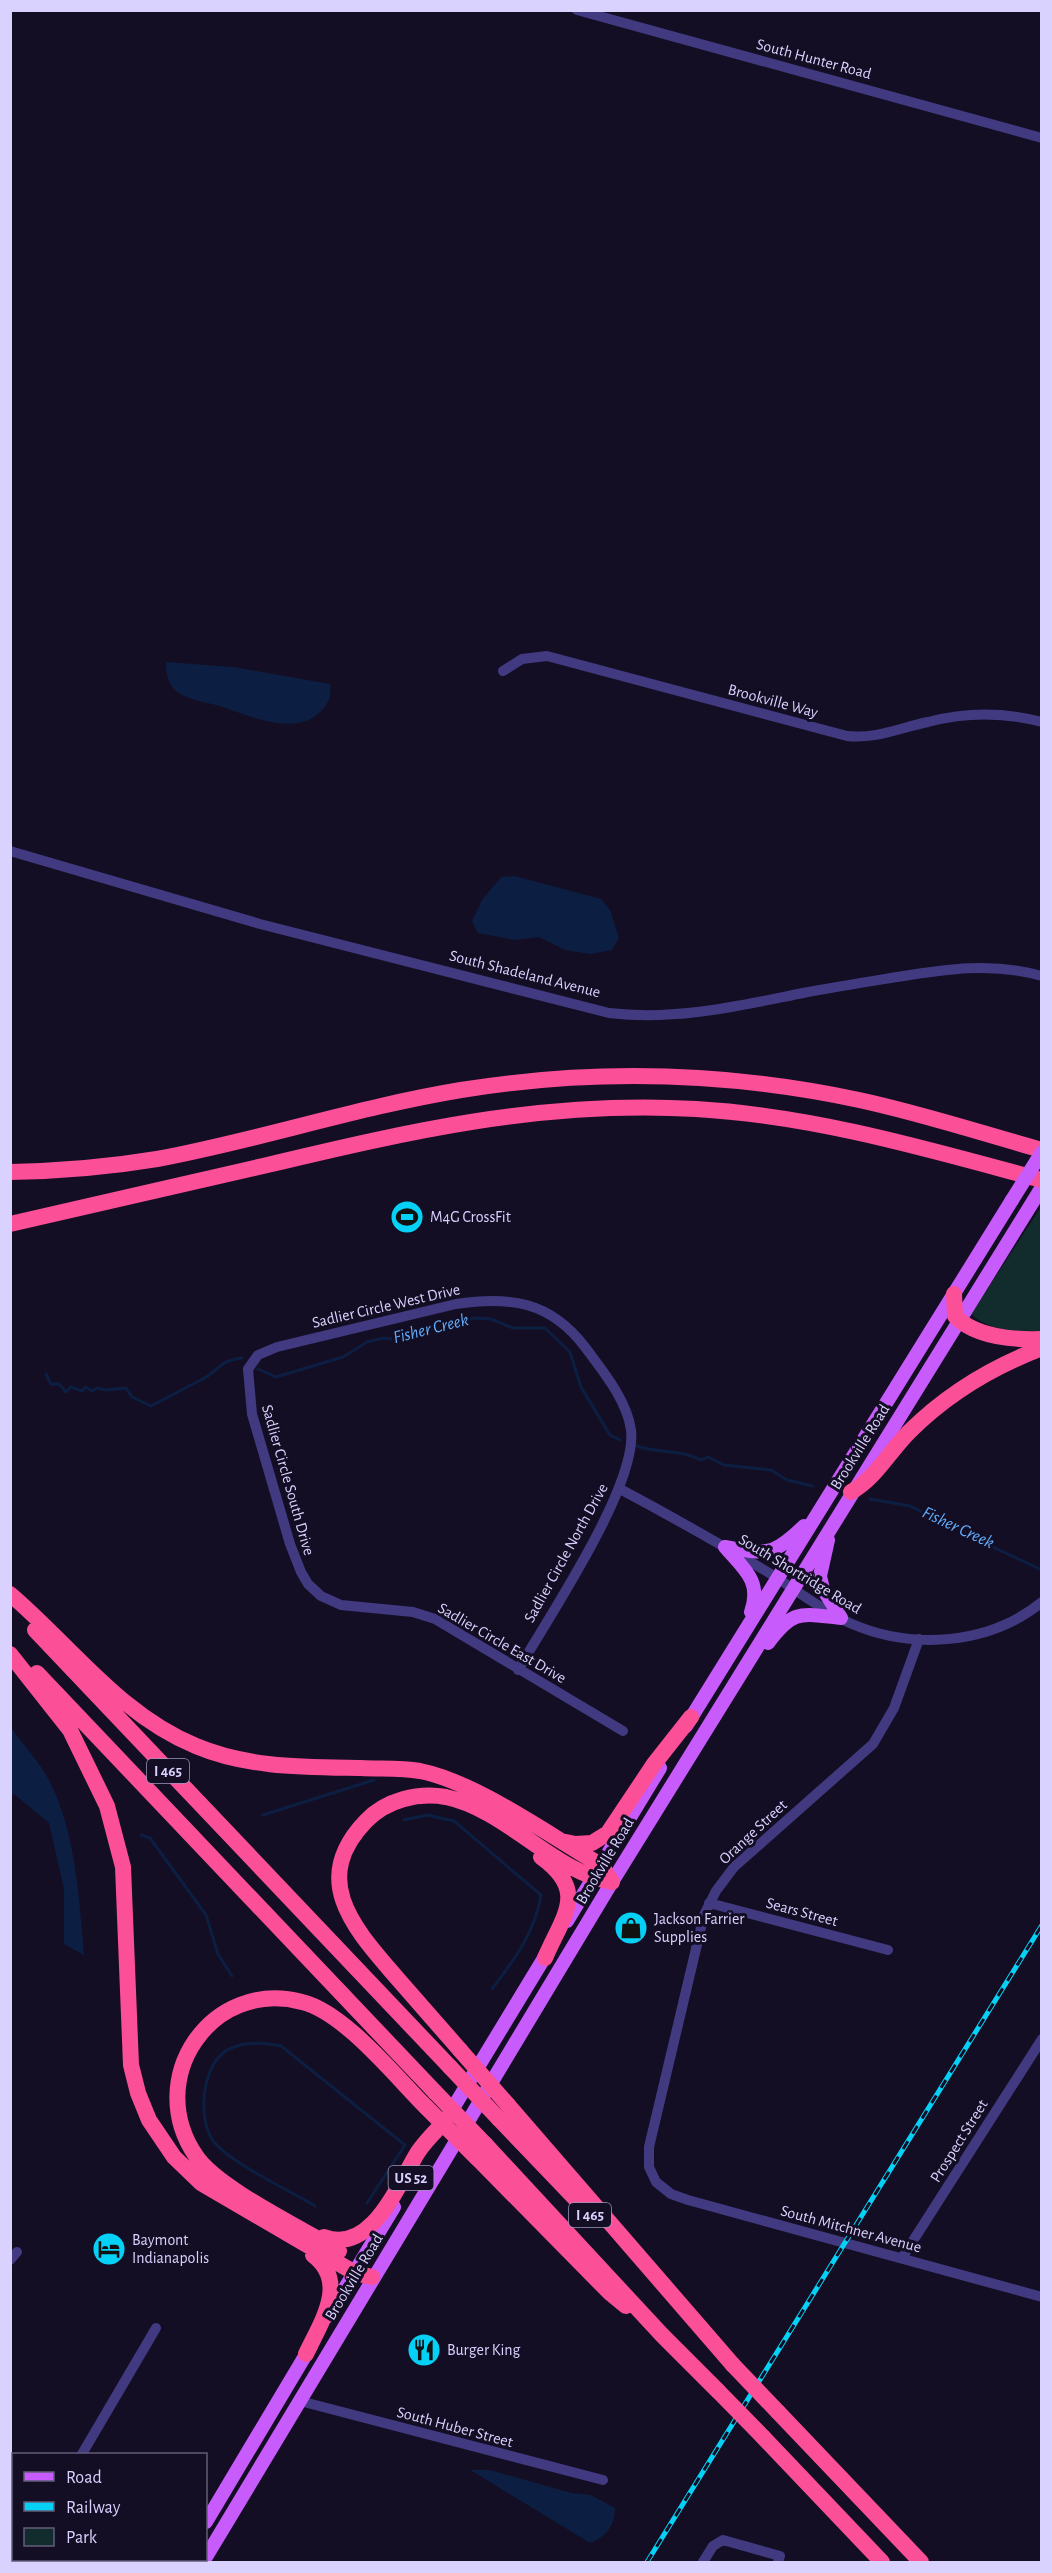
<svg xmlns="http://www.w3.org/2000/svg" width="1052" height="2573" font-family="'Alegreya Sans',sans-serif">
<rect width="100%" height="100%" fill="#130e23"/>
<!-- green -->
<path fill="#122c2d" d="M1041 1207V1331C1016 1331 990 1332 971 1314Z"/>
<!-- water -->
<path fill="#0d1e43" d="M166 662 234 667 330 684C332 695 329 704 320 712 295 737 249 716 220 706 208 703 191 700 180 694 168 687 166 674 166 662Z
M515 876 601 899 610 910 619 938 612 950 590 954 565 950 539 937 515 940 478 933 472 921 482 900 501 877Z
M11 1727C22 1744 39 1761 49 1780 76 1833 79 1897 84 1955L64 1944V1889L49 1823 14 1794 11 1796Z
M470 2470H490L571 2493 591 2495 615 2508C615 2526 606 2537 590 2543Z"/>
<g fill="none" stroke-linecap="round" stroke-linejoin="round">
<!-- stream -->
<path stroke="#0d1e43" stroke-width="3" d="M258 1369 276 1377 343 1357 367 1342 383 1338 394 1339 412 1331 442 1328 456 1322 475 1318 491 1319 513 1328H545L570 1352 581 1387 610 1435 620 1440
M46 1374 51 1384H59L66 1392 71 1387 82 1391 86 1387 92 1391 97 1388 105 1390 126 1388 132 1397 151 1406C167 1398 186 1387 201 1380 220 1371 217 1361 242 1358
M637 1446C658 1454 681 1449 701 1460L708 1457 724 1465 771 1470 787 1480 813 1486
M870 1499 910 1506 966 1533 981 1537 995 1548 1042 1570
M263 1815 374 1780
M404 1820 427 1815 454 1821 541 1895C535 1932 515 1959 492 1989
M141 1835 150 1838 206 1915 218 1954 232 1976
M315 2206C289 2190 232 2164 214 2142 197 2120 202 2070 223 2053 237 2041 265 2042 281 2046L405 2145 367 2203"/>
<!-- minor -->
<path stroke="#413a81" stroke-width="10" d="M577 10 1042 138
M503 671 522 659 547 656 847 736C877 739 899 728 928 722 966 712 1004 712 1042 722
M10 851 260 924 609 1013C676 1021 738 1006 803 993 834 987 866 982 897 977 946 969 993 962 1042 976
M620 1489C669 1515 718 1543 766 1571 794 1588 822 1611 852 1624 913 1650 989 1645 1042 1602
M919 1639 894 1708 873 1744 734 1867 716 1891 704 1915 649 2147V2167L656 2182 671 2194 688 2200 1042 2297
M518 1670C548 1618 638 1485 631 1430 627 1400 602 1370 585 1347 550 1301 510 1296 456 1304L277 1347 258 1355 248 1369 252 1414 290 1544 301 1572 308 1584 321 1596 341 1605 413 1612 435 1619 623 1731
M709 1903 888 1950
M902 2258 1042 2039
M10 2260 17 2252
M300 2401 603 2480
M82 2454 156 2328
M10 2516 14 2518
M81 2560 86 2562
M703 2562 713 2546 723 2540 780 2556 778 2562"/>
<!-- major -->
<path stroke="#c85bfb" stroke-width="14" d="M828 1540 820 1576 823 1589 841 1618
M725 1547C767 1554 772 1557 804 1526
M725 1547C744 1569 762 1581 751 1612
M768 1643C794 1608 802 1614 841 1618
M686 1726 1012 1200
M567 1921 660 1768
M447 2118 549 1950
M328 2316 394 2207
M206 2522 311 2346
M206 2557 612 1882 1042 1187
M181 2562 183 2560"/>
<!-- highway -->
<path stroke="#fb4f98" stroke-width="16" d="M10 1172C60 1171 109 1167 157 1159 259 1140 358 1107 461 1090 592 1069 728 1072 859 1100 920 1113 981 1133 1042 1150
M10 1224C94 1204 179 1186 263 1166 410 1131 543 1100 696 1109 815 1116 927 1149 1042 1180
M954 1294 955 1316C975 1337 1014 1340 1042 1339
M851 1492C876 1478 889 1452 909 1432 946 1395 992 1367 1042 1348
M10 1594C71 1646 120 1715 196 1746 248 1768 305 1767 361 1768 381 1769 401 1768 420 1771 476 1782 550 1836 601 1865L612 1882
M35 1630 450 2067
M10 1654 70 1730 107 1806 123 1867 131 2065 138 2093 149 2120 174 2157 201 2183 355 2273 372 2277
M37 1673 435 2092
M566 1842 575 1844 592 1843 608 1833 654 1764 691 1717
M541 1857C588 1891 564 1914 545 1958
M460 2050C439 2026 418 2002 397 1978 356 1930 308 1881 366 1821 386 1800 418 1792 446 1797 507 1810 553 1872 612 1882
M508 2105 733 2365
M499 2119 589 2213
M485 2144 662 2335 718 2391
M477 2158 609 2292 626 2306
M324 2237C372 2255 398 2184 418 2152 426 2140 437 2130 446 2120
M339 2251C303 2229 217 2188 196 2156 143 2079 211 1978 302 2002 344 2012 395 2076 426 2107
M306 2354C321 2322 349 2282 313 2255
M778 2412 921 2562
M763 2437 882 2562"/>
<defs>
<path id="rail" d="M647 2562 1042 1925"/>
</defs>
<!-- rail casing -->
<use href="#rail" stroke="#05d1f6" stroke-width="5"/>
<!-- rail -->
<use href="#rail" stroke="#130e23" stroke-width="3" stroke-dasharray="9" stroke-linecap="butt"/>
<!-- major-bridge -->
<path stroke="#c85bfb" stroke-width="14" d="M1012 1200 1042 1152"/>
<!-- highway-bridge -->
<path stroke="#fb4f98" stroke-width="16" d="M460 2050 508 2105
M450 2067 499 2119
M435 2092 485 2144
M426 2107 477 2158
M733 2365 778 2412
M718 2391 763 2437"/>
</g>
<!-- icons -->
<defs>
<symbol id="stadium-disc" viewBox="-11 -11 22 22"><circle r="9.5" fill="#05d1f6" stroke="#130e23"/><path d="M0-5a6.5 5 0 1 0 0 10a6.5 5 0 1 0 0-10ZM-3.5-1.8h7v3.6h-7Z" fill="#111"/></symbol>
<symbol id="shop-disc" viewBox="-11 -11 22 22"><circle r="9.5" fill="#05d1f6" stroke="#130e23"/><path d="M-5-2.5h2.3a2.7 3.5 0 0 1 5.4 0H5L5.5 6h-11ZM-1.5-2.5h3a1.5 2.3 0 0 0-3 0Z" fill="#111"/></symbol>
<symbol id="hotel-disc" viewBox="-11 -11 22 22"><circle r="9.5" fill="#05d1f6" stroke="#130e23"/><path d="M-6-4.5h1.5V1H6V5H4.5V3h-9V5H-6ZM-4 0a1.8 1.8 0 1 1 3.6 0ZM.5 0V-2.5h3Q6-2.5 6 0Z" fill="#111"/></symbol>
<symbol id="restaurant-disc" viewBox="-11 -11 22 22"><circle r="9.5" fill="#05d1f6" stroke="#130e23"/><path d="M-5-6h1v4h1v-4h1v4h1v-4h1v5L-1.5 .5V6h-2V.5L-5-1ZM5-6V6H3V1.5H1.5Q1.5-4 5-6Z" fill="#111"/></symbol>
</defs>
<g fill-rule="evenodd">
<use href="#stadium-disc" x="388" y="1198" width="38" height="38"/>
<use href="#shop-disc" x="612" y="1909" width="38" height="38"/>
<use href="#hotel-disc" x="90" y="2230" width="38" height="38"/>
<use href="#restaurant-disc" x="405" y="2331" width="38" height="38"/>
</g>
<g text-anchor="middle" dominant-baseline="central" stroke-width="6" stroke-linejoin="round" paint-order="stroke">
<!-- shield labels -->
<g fill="#130e23" stroke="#9e96bc" stroke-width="1.5">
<rect x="147" y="1759" width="42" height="24" rx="4.5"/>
<rect x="388.5" y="2166" width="45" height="24" rx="4.5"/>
<rect x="569" y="2203" width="42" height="24" rx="4.5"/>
</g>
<g font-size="15" font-weight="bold" fill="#d9d1fe">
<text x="168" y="1771">I 465</text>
<text x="411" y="2178">US 52</text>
<text x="590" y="2215">I 465</text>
</g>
<!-- street labels -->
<g font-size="16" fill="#d9d1fe" stroke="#130e23">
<text transform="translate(814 59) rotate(15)">South Hunter Road</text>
<text transform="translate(773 701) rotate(15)">Brookville Way</text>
<text transform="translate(525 974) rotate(14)">South Shadeland Avenue</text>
<text transform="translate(386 1306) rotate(-13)">Sadlier Circle West Drive</text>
<text transform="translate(860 1447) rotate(-58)">Brookville Road</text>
<text transform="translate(288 1480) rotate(74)">Sadlier Circle South Drive</text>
<text transform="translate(566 1553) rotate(-61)">Sadlier Circle North Drive</text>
<text transform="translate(800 1574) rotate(31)">South Shortridge Road</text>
<text transform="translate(502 1643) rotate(30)">Sadlier Circle East Drive</text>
<text transform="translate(753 1832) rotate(-43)">Orange Street</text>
<text transform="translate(605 1861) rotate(-59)">Brookville Road</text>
<text transform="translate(802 1912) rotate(15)">Sears Street</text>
<text transform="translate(959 2141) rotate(-58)">Prospect Street</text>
<text transform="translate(851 2229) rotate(15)">South Mitchner Avenue</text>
<text transform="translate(354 2277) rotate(-59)">Brookville Road</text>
<text transform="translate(455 2427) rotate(15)">South Huber Street</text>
</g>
<!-- poi labels -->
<g font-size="16" fill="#d9d1fe" stroke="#130e23" text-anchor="start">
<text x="430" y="1217">M4G CrossFit</text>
<text x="654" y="1919">Jackson Farrier<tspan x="654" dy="18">Supplies</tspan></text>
<text x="132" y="2240">Baymont<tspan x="132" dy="18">Indianapolis</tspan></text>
<text x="447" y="2350">Burger King</text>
</g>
<!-- water labels -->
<g font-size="18" font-style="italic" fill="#61acfc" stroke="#130e23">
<text transform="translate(431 1329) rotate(-14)">Fisher Creek</text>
<text transform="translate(958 1528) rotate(25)">Fisher Creek</text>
</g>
</g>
<!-- border -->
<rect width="1052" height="2573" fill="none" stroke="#d9d1fe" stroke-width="24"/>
<!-- legend -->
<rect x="12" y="2453" width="195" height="108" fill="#130e23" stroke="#625c7b" stroke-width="1.5"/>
<rect x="24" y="2472" width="30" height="9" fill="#c85bfb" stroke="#625c7b" stroke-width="1.5"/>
<text x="66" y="2483" font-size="18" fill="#d9d1fe">Road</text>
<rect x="24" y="2502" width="30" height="9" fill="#05d1f6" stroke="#625c7b" stroke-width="1.5"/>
<text x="66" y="2513" font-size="18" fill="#d9d1fe">Railway</text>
<rect x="24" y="2528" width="30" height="18" fill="#122c2d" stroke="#625c7b" stroke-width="1.5"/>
<text x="66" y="2543" font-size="18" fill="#d9d1fe">Park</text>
</svg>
